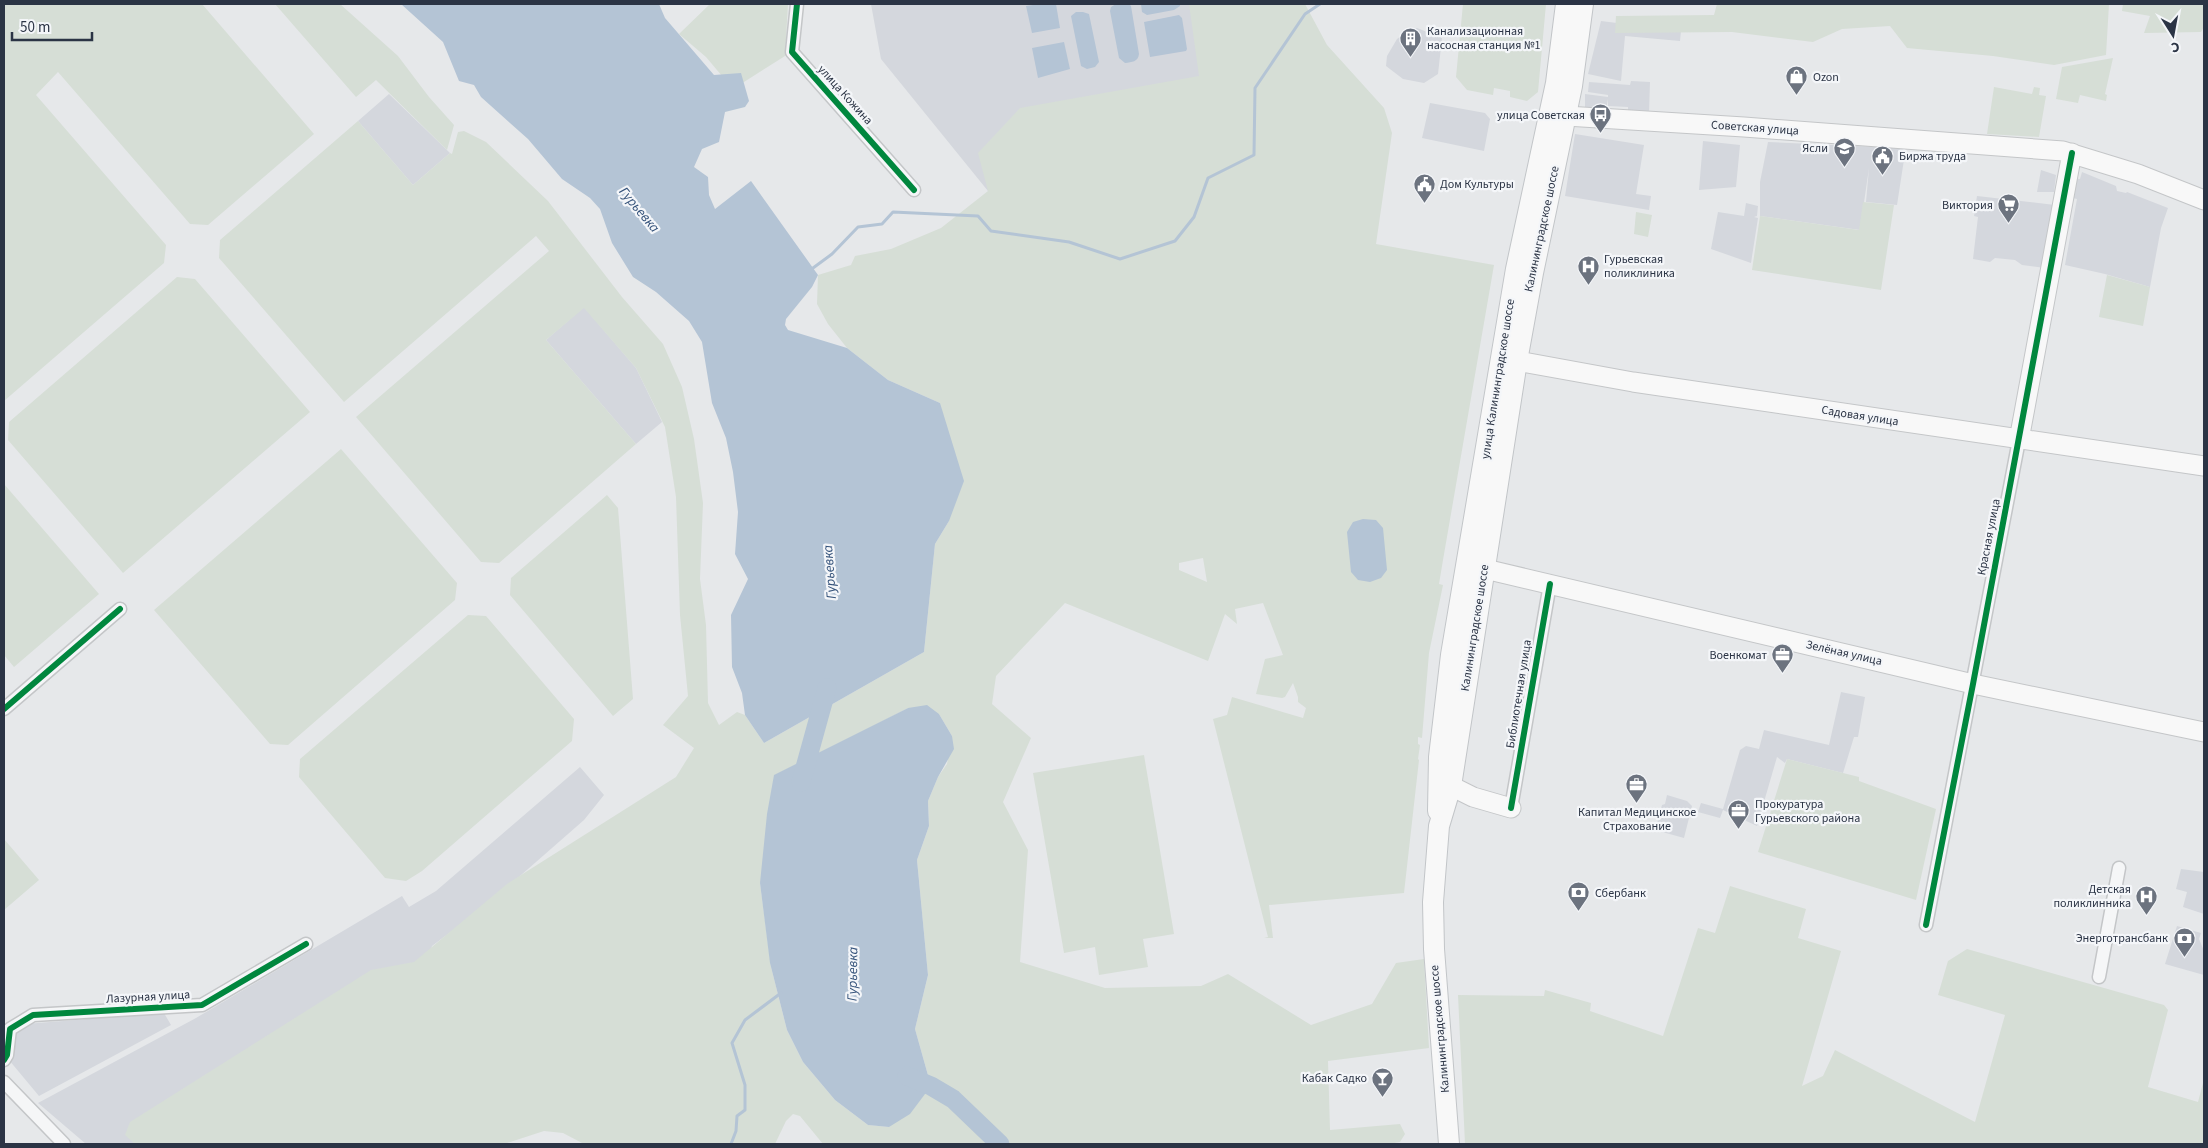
<svg xmlns="http://www.w3.org/2000/svg" width="2208" height="1148" font-family="'Source Sans 3',sans-serif">
<rect width="100%" height="100%" fill="#e6e8ea"/>
<!-- built -->
<path fill="#d4d7dd" d="M871 4H1287L1299 31 988 191 881 59Z
M1601 21 1681 31 1680 41 1625 36 1621 81 1588 74Z
M1417 28 1442 38 1438 74 1424 83 1403 79 1386 66 1387 56 1397 39 1405 33Z
M1631 81 1650 82 1649 113 1628 112V107L1608 106V99L1606 110 1585 108V94L1608 97V93V95L1588 92 1589 82 1630 85Z
M389 94 450 153 413 185 358 121Z
M1430 103 1485 113 1490 119 1484 151 1422 138Z
M1575 134 1644 145 1636 194 1651 196 1649 210 1565 196Z
M1703 141 1740 145 1736 187 1699 190Z
M1768 142 1902 148 1905 153 1897 205 1866 202 1869 168 1860 230 1760 216V182Z
M2041 170 2056 175 2054 192H2037Z
M2082 172 2116 186 2117 191 2126 193 2127 192 2168 208 2161 228 2150 287 2105 274 2065 265 2077 199 2069 197 2073 178 2080 179Z
M1977 196 2055 205 2045 268 2022 265 2015 260 1995 258 1990 262 1973 259 1978 217 1974 216Z
M1746 203 1758 206 1757 216 1754 217 1758 218 1751 263 1711 249 1718 212 1744 216Z
M584 307 636 368 662 422 636 444 546 340Z
M1841 692 1865 697 1858 737H1854L1843 773 1787 759 1785 763 1777 757 1757 826 1723 810 1720 818 1698 812 1701 803 1723 809 1740 750 1746 746 1759 749 1764 730 1829 745Z
M580 767 604 795 584 820 489 903 432 946 417 995 182 1144H86L38 1103 196 1018 402 896 409 907 436 891Z
M1667 795 1687 801 1692 806 1684 838 1655 830 1662 805 1665 804Z
M2181 869 2204 872V914L2183 907 2187 892 2176 889Z
M2177 926 2201 933 2199 939 2204 951V975L2165 964Z
M164 1013 171 1025 39 1096 4 1054V1042L25 1024Z"/>
<!-- green -->
<path fill="#d6ded6" fill-rule="evenodd" d="M4 4H202L314 134 208 225 190 224 58 72 36 95 166 245 164 263 4 401Z
M275 4H340L398 56 429 97 454 125 447 150 376 80 356 97Z
M710 4H788L785 56 733 89 706 57 679 34Z
M1189 4H1305L1327 45 1384 108 1392 133 1376 244 1494 265 1443 560 1439 584 1443 585 1429 653 1422 738 1418 737V744L1420 745 1418 759 1419 760 1404 893 1269 905 1273 938H1264L1268 937 1213 719 1227 715 1232 697 1303 718 1306 708 1298 702V697L1293 683 1285 697 1282 698 1256 694 1265 659 1283 655 1263 603 1235 609 1237 624 1225 614 1208 661 1065 603 996 676 992 704 1031 738 1003 802 1028 850 1020 962 1105 988 1201 986 1228 974 1311 1025 1372 1004 1396 963 1424 959 1429 1048 1328 1061 1330 1130 1400 1124 1405 1134 1400 1142 1389 1144H823L800 1116 793 1114 786 1121 775 1144H584L563 1133 544 1131 504 1144H135L125 1135 130 1122 371 970 414 962 507 884 676 777 694 748 663 725 688 696 680 615 676 497 665 427 636 368 584 308 546 340 636 444 499 563 481 562 356 417 549 251 536 236 344 402 219 258 220 240 358 121 413 185 450 153 452 154 458 132 464 131 486 142 548 201 622 297 663 344 682 387 694 439 703 503 700 579 706 625 708 703 719 725 737 712 745 715 764 743 924 652 935 544 949 521 940 403 888 380 847 348 828 324 817 304 818 275 851 265 855 256 891 249 941 228 988 191 978 153 1020 108 1199 76ZM1203 558 1207 582 1179 570V563ZM908 708 939 714 952 736 947 764 938 777 928 801 929 826 917 860 928 975 915 1029 931 1086 889 1127 868 1125 835 1100 803 1062 787 1030 771 967 760 883 862 732Z
M1463 4H1546L1538 92 1527 101 1510 97V91L1494 88 1493 95 1467 90 1456 77Z
M1717 4H2109L2106 55 2054 65 1993 56 1907 48 1890 26 1842 29 1813 42 1732 32 1615 33 1616 16 1714 15Z
M2123 4H2204V27L2201 32 2144 33 2150 16 2122 11Z
M2113 58 2105 94 2107 95 2106 101 2080 95 2078 103 2056 99 2062 67Z
M1994 87 2032 94 2034 87 2040 88 2039 95 2046 96 2039 137 1987 134Z
M1863 202 1894 205 1881 290 1752 270 1760 216 1859 230Z
M1636 212 1652 215 1648 237 1634 234Z
M2107 275 2150 287 2143 326 2099 317Z
M177 277 195 279 310 412 123 573 8 440 9 422Z
M341 449 457 583 455 600 288 745 270 744 154 610Z
M4 484 99 594 14 667 4 655Z
M607 495 618 508 633 699 613 716 510 595 511 578Z
M468 615 486 616 574 719 572 741 422 871 406 881 385 878 299 777 300 759Z
M1144 755 1174 934 1143 939 1148 967 1099 975 1095 947 1064 953 1033 773Z
M1787 759 1859 777V781L1936 809 1916 900 1758 852Z
M4 839 39 880 4 910Z
M1730 886 1806 909 1798 938 1841 951 1802 1086 1823 1076 1835 1050 1975 1122 2005 1015 1938 995 1948 961 1967 949 2164 1005 2168 1010 2148 1087 2198 1102 2204 1079V1144H1465L1458 995 1544 996 1545 990 1591 1003 1590 1011 1663 1036 1698 928 1715 933Z"/>
<!-- water -->
<path fill="#b4c4d5" d="M401 4H659L665 18 714 75 741 73 749 101 745 107 725 112 719 142 702 149 694 167 708 177 709 195 715 209 751 181 818 275 812 287 786 319 785 325 788 330 847 348 888 380 940 403 964 481 949 521 935 544 924 652 764 743 745 715 742 693 732 667 731 615 748 579 735 554 738 512 733 472 726 438 712 403 702 342 689 321 656 292 633 277 612 243 600 209 590 198 562 179 528 139 481 97 474 85 459 81 443 42Z
M1040 4H1056L1060 28 1032 33 1026 6Z
M1116 4H1129L1131 6 1139 54C1138 62 1132 62 1125 63L1119 58 1110 11 1111 7Z
M1141 4H1180V6L1174 10 1147 15 1142 12Z
M1076 12H1083L1089 14 1099 62 1095 67 1087 69 1081 66 1071 16Z
M1179 15 1182 18 1187 49 1186 51 1150 57 1144 22Z
M1064 42 1070 69 1038 78 1032 48Z
M1363 519 1376 520 1383 528 1387 570 1381 578 1370 582 1358 580 1351 572 1347 532 1353 522Z
M927 705 939 714 952 736 954 749 938 777 928 801 929 826 917 860 928 975 915 1029 931 1086 910 1114 889 1127 868 1125 835 1100 803 1062 787 1030 770 963 760 883 767 814 774 775 908 708Z"/>
<g fill="none" stroke-linecap="round" stroke-linejoin="round">
<!-- stream -->
<path stroke="#b4c4d5" stroke-width="3" d="M813 268 832 254 858 227 882 224 893 212 978 216 991 231 1069 242 1120 259 1175 241 1194 217 1208 178 1254 155 1255 88 1305 14 1320 4
M731 1144 736 1131 737 1116 745 1110V1085L732 1043 745 1020 781 993"/>
<!-- river -->
<path stroke="#b4c4d5" stroke-width="19" d="M801 782 827 688
M907 1076 931 1086 953 1099 1000 1144"/>
<defs>
<path id="street" d="M797 4 792 52 914 190
M4 709 120 609
M1511 808 1550 584
M1926 925 2019 440
M2099 977 2119 868
M4 1060 7 1055 10 1029 33 1015 202 1005 306 944
M4 1082 64 1144"/>
<path id="secondary" d="M1566 116 1744 127 2063 151 2138 174 2204 200
M1517 361 1633 382 2204 466
M2019 440 2072 153
M1485 569 1973 684 2204 732
M1451 786 1473 797 1511 808"/>
<path id="primary" d="M1438 811 1439 757 1451 655 1516 269 1556 83 1566 4
M1449 1144 1434 949 1433 902 1439 826 1451 786 1517 361 1533 273 1572 86 1583 4"/>
</defs>
<!-- street casing -->
<use href="#street" stroke="#c4c6c8" stroke-width="15"/>
<!-- secondary casing -->
<use href="#secondary" stroke="#c4c6c8" stroke-width="21"/>
<!-- primary casing -->
<use href="#primary" stroke="#c2c5c8" stroke-width="22"/>
<!-- street -->
<use href="#street" stroke="#f5f6f7" stroke-width="12"/>
<!-- secondary -->
<use href="#secondary" stroke="#f8f8f8" stroke-width="19"/>
<!-- primary -->
<use href="#primary" stroke="#f8f8f8" stroke-width="20"/>
<defs>
<path id="cycleway" d="M797 4 792 52 914 190
M4 709 120 609
M1511 808 1550 584
M1926 925 1973 684 2072 153
M4 1060 7 1055 10 1029 33 1015 202 1005 306 944"/>
</defs>
<!-- cycleway casing -->
<use href="#cycleway" stroke="#f4f6f9" stroke-width="9"/>
<!-- cycleway -->
<use href="#cycleway" stroke="#00873e" stroke-width="6"/>
</g>
<!-- icons -->
<defs>
<symbol id="building-pin" viewBox="-11 -11 22 30"><path d="M0 17L-7.5 6A9.5 9.5 0 1 1 7.5 6Z" fill="#6c737f" stroke="#f4f6f9"/><path d="M-4-6H4V6H1V3H-1V6H-4ZM-2.5-4.3h1.7v1.8h-1.7ZM.8-4.3h1.7v1.8H.8ZM-2.5-1h1.7V.8h-1.7ZM.8-1h1.7V.8H.8Z" fill="#fff"/></symbol>
<symbol id="shop-pin" viewBox="-11 -11 22 30"><path d="M0 17L-7.5 6A9.5 9.5 0 1 1 7.5 6Z" fill="#6c737f" stroke="#f4f6f9"/><path d="M-5-2.5h2.3a2.7 3.5 0 0 1 5.4 0H5L5.5 6h-11ZM-1.5-2.5h3a1.5 2.3 0 0 0-3 0Z" fill="#fff"/></symbol>
<symbol id="bus-pin" viewBox="-11 -11 22 30"><path d="M0 17L-7.5 6A9.5 9.5 0 1 1 7.5 6Z" fill="#6c737f" stroke="#f4f6f9"/><path d="M-5-6H5V4H4V6H2V4H-2V6H-4V4H-5ZM-3.5-4V0h7V-4ZM-3.5 1.2v1.5H-2V1.2ZM2 1.2v1.5H3.5V1.2Z" fill="#fff"/></symbol>
<symbol id="school-pin" viewBox="-11 -11 22 30"><path d="M0 17L-7.5 6A9.5 9.5 0 1 1 7.5 6Z" fill="#6c737f" stroke="#f4f6f9"/><path d="M0-5L7-2L0 1L-7-2ZM-4 1L0 2.5L4 1V4Q0 6-4 4Z" fill="#fff"/></symbol>
<symbol id="civic-pin" viewBox="-11 -11 22 30"><path d="M0 17L-7.5 6A9.5 9.5 0 1 1 7.5 6Z" fill="#6c737f" stroke="#f4f6f9"/><path d="M-.6-6.5H3V-4.5H.6V-3L4-1V1h2V6H-6V1h2V-1L-.6-3ZM-1.2 2.5V6h2.4V2.5Z" fill="#fff"/></symbol>
<symbol id="supermarket-pin" viewBox="-11 -11 22 30"><path d="M0 17L-7.5 6A9.5 9.5 0 1 1 7.5 6Z" fill="#6c737f" stroke="#f4f6f9"/><path d="M-6-5.5h2.5l.6 2H6L4.5 2H-2.5L-4.4-4H-6ZM-1.5 3.2a1.3 1.3 0 1 0 .1 0ZM3 3.2a1.3 1.3 0 1 0 .1 0Z" fill="#fff"/></symbol>
<symbol id="hospital-pin" viewBox="-11 -11 22 30"><path d="M0 17L-7.5 6A9.5 9.5 0 1 1 7.5 6Z" fill="#6c737f" stroke="#f4f6f9"/><path d="M-5-5h3v3.5h4V-5h3V5h-3V1.5h-4V5h-3Z" fill="#fff"/></symbol>
<symbol id="office-pin" viewBox="-11 -11 22 30"><path d="M0 17L-7.5 6A9.5 9.5 0 1 1 7.5 6Z" fill="#6c737f" stroke="#f4f6f9"/><path d="M-6-3h4V-5.5h4V-3h4V5H-6ZM-1-4.5V-3h2v-1.5ZM-6 0V1H6V0Z" fill="#fff"/></symbol>
<symbol id="bank-pin" viewBox="-11 -11 22 30"><path d="M0 17L-7.5 6A9.5 9.5 0 1 1 7.5 6Z" fill="#6c737f" stroke="#f4f6f9"/><path d="M-6-4H6V4H-6ZM0-2.3a2.3 2.3 0 1 0 0 4.6a2.3 2.3 0 1 0 0-4.6Z" fill="#fff"/></symbol>
<symbol id="bar-pin" viewBox="-11 -11 22 30"><path d="M0 17L-7.5 6A9.5 9.5 0 1 1 7.5 6Z" fill="#6c737f" stroke="#f4f6f9"/><path d="M-6-5H6L.8 .8V4.5H3.5V6h-7V4.5H-.8V.8Z" fill="#fff"/></symbol>
</defs>
<g fill-rule="evenodd">
<use href="#building-pin" x="1398" y="26" width="25" height="34"/>
<use href="#shop-pin" x="1784" y="64" width="25" height="34"/>
<use href="#bus-pin" x="1588" y="102" width="25" height="34"/>
<use href="#school-pin" x="1832" y="136" width="25" height="34"/>
<use href="#civic-pin" x="1870" y="144" width="25" height="34"/>
<use href="#civic-pin" x="1412" y="172" width="25" height="34"/>
<use href="#supermarket-pin" x="1996" y="192" width="25" height="34"/>
<use href="#hospital-pin" x="1576" y="254" width="25" height="34"/>
<use href="#office-pin" x="1770" y="642" width="25" height="34"/>
<use href="#office-pin" x="1624" y="772" width="25" height="34"/>
<use href="#office-pin" x="1726" y="798" width="25" height="34"/>
<use href="#bank-pin" x="1566" y="880" width="25" height="34"/>
<use href="#hospital-pin" x="2134" y="884" width="25" height="34"/>
<use href="#bank-pin" x="2172" y="926" width="25" height="34"/>
<use href="#bar-pin" x="1370" y="1066" width="25" height="34"/>
</g>
<g text-anchor="middle" dominant-baseline="central" stroke-width="4.5" stroke-linejoin="round" paint-order="stroke">
<!-- poi labels -->
<g font-size="12" fill="#2b3445" stroke="#f4f6f9" text-anchor="start">
<text x="1427" y="31">Канализационная<tspan x="1427" dy="14">насосная станция №1</tspan></text>
<text x="1813" y="77">Ozon</text>
<text x="1585" y="115" text-anchor="end">улица Советская</text>
<text x="1828" y="148" text-anchor="end">Ясли</text>
<text x="1899" y="156">Биржа труда</text>
<text x="1440" y="184">Дом Культуры</text>
<text x="1993" y="205" text-anchor="end">Виктория</text>
<text x="1604" y="259">Гурьевская<tspan x="1604" dy="14">поликлиника</tspan></text>
<text x="1767" y="655" text-anchor="end">Военкомат</text>
<text x="1755" y="804">Прокуратура<tspan x="1755" dy="14">Гурьевского района</tspan></text>
<text x="1637" y="812" text-anchor="middle">Капитал Медицинское<tspan x="1637" dy="14">Страхование</tspan></text>
<text x="2131" y="889" text-anchor="end">Детская<tspan x="2131" dy="14">поликлинника</tspan></text>
<text x="1595" y="893">Сбербанк</text>
<text x="2168" y="938" text-anchor="end">Энерготрансбанк</text>
<text x="1367" y="1078" text-anchor="end">Кабак Садко</text>
</g>
<!-- street labels -->
<g font-size="12" fill="#2b3445" stroke="#f4f6f9">
<text transform="translate(845 95) rotate(48)">улица Кожина</text>
<text transform="translate(1755 128) rotate(4)">Советская улица</text>
<text transform="translate(1542 229) rotate(-78)">Калининградское шоссе</text>
<text transform="translate(1498 379) rotate(-81)">улица Калининградское шоссе</text>
<text transform="translate(1860 416) rotate(9)">Садовая улица</text>
<text transform="translate(1989 537) rotate(-79)">Красная улица</text>
<text transform="translate(1475 628) rotate(-81)">Калининградское шоссе</text>
<text transform="translate(1844 653) rotate(13)">Зелёная улица</text>
<text transform="translate(1519 694) rotate(-81)">Библиотечная улица</text>
<text transform="translate(148 997) rotate(-3)">Лазурная улица</text>
<text transform="translate(1440 1029) rotate(-95)">Калининградское шоссе</text>
</g>
<!-- water labels -->
<g font-size="14" font-style="italic" fill="#34527a" stroke="#f4f6f9">
<text transform="translate(639 210) rotate(50)">Гурьевка</text>
<text transform="translate(830 572) rotate(-94)">Гурьевка</text>
<text transform="translate(853 974) rotate(-89)">Гурьевка</text>
</g>
</g>
<!-- border -->
<rect width="2208" height="1148" fill="none" stroke="#2b3445" stroke-width="10"/>
<!-- north arrow -->
<g transform="translate(2173 35) rotate(169)" stroke="#f4f6f9" stroke-width="4" paint-order="stroke">
<path d="M0-4L9 19L0 12L-9 19Z" fill="#2b3445"/>
<text y="-8" font-size="14" font-weight="bold" text-anchor="middle" fill="#2b3445">С</text>
</g>
<!-- scale -->
<path d="M12 32v8h80v-8" fill="none" stroke="#2b3445" stroke-width="2.5"/>
<text x="20" y="32" font-size="15" fill="#2b3445" stroke="#f4f6f9" stroke-width="4" paint-order="stroke">50 m</text>
</svg>
